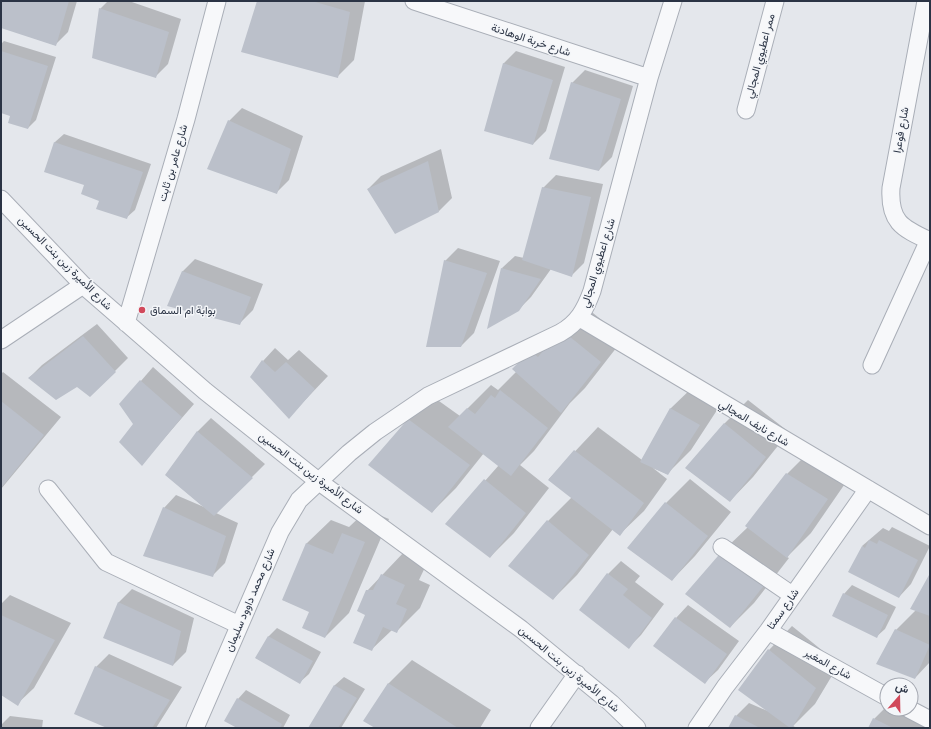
<svg xmlns="http://www.w3.org/2000/svg" width="931" height="729" font-family="'Fira Sans Condensed',Vazirmatn,sans-serif">
<rect width="100%" height="100%" fill="#e4e7ec"/>
<!-- shadow -->
<path fill="#0003" d="M2 1H77L68 32 55 45 1 27Z
M108 1H129L181 19 168 64 155 77 100 9Z
M258 1H365L354 60 337 77Z
M4 41 56 57 36 120 28 128 12 116 1 112V44Z
M516 51 565 67 546 131 533 144 503 64Z
M585 70 633 86 612 157 599 170 572 83Z
M242 108 303 136 289 180 276 193 229 121Z
M64 134 151 164 135 210 126 218 100 200 85 184 46 171 55 142Z
M441 149 452 198 439 211 368 189 381 176Z
M556 175 603 184 584 263 571 276 551 269 531 297 518 310 502 268 515 256 524 258 543 188Z
M458 248 500 261 474 333 461 346 445 261Z
M195 259 263 284 253 310 240 323 182 272Z
M588 309 624 338 585 388 570 403 534 451 520 465 549 488 514 533 490 557 447 524 499 465 484 453 456 488 432 512 408 420 432 396 460 416 491 385 498 390 516 372 513 369Z
M97 324 128 358 90 396 77 385 29 378 42 365Z
M275 348 288 360 299 350 328 376 289 417 263 361Z
M153 367 194 404 142 464 134 424 121 404Z
M3 372 61 417 1 489V374Z
M695 385 723 401 691 450 667 474 653 468 667 479 644 511 620 534 613 529 577 575 553 599 548 521 572 497 549 479 598 427 642 460 671 408Z
M748 400 789 432 753 477 730 501 686 468 725 423Z
M211 418 265 464 216 513 238 523 225 563 212 576 164 508 176 495 204 507 166 475 198 431Z
M811 450 851 475 811 533 787 557 789 558 754 603 730 627 725 549 748 527 787 474Z
M690 479 731 512 695 556 672 580 628 548 666 503Z
M367 510 389 519 349 613 325 637 310 611 283 600 307 543 331 520 349 527Z
M892 527 930 546 911 584 899 597 862 546 883 528 889 531Z
M405 551 428 561 419 580 430 585 420 608 396 632 392 630 371 650 367 614V591Z
M621 561 640 576 635 582 664 604 641 635 629 647 608 574Z
M930 575V662L915 678 896 630 916 610 912 608Z
M852 585 896 607 885 629 876 637 844 594Z
M132 589 194 618 186 652 173 665 105 638 119 602Z
M10 595 71 623 34 688 17 704 1 694V604Z
M688 605 739 641 718 670 705 682 676 618Z
M792 626 839 664 815 704 793 726 797 728H729L736 716 749 703 770 712 769 650Z
M277 628 321 652 309 674 300 682 256 658 269 636Z
M109 654 182 687 156 728H110L96 667Z
M412 660 491 710 480 728H376L365 720 389 683Z
M344 677 365 689 341 728H309L335 685Z
M246 690 290 715 283 728H239L238 699Z
M887 706V709H911L930 716 924 728H869L874 719Z
M10 716 43 720 42 728H1V725Z"/>
<!-- building -->
<path fill="#bbc0ca" d="M1 1H69L56 46 1 28Z
M257 1H312L350 12 338 78 241 52Z
M99 8 169 32 156 78 92 58Z
M1 51 48 66 28 129 8 123 10 116 1 113Z
M503 63 553 80 533 145 484 131Z
M571 82 621 99 599 171 549 159Z
M228 120 291 149 277 194 207 169Z
M54 142 143 172 127 219 96 209 99 201 81 194 84 185 44 172Z
M428 161 439 212 395 234 367 189Z
M542 187 591 197 572 277 522 260Z
M444 260 487 273 461 347H426Z
M501 268 541 279 519 311 487 329Z
M182 271 251 297 240 325 167 306Z
M564 332 601 362 561 413 512 369 530 351 538 357 554 338Z
M83 336 116 372 90 397 77 387 56 400 28 378Z
M262 360 275 372 286 362 315 389 289 419 250 377Z
M140 380 182 417 142 466 119 442 133 424 119 404Z
M500 390 548 428 511 476 448 427 467 408 475 414 491 395 495 398Z
M1 401 44 435 1 488Z
M670 408 700 425 668 475 640 462Z
M408 419 470 465 432 513 368 465Z
M724 423 766 457 730 502 685 468Z
M197 431 253 478 214 516 165 475Z
M574 450 644 503 620 536 548 480Z
M786 473 828 499 787 558 745 526Z
M484 479 526 513 490 558 445 524Z
M665 502 708 536 672 581 627 548Z
M163 507 226 536 213 577 143 556Z
M547 520 589 555 553 600 508 566Z
M342 533 365 542 325 638 302 628 309 612 282 600 306 543 333 554Z
M869 540 877 544 879 540 918 560 899 598 848 572 862 546 865 548Z
M724 549 766 583 730 628 685 594Z
M607 573 628 589 623 595 652 618 629 649 579 610Z
M381 574 405 585 396 604 407 609 397 633 383 627 372 651 353 643 365 615 357 611 366 590H373Z
M929 575H930V616L910 609Z
M843 593 888 615 877 638 832 616Z
M118 602 181 631 173 666 103 638Z
M1 615 55 640 18 706 1 695Z
M675 617 727 654 705 684 653 646Z
M895 629 930 645 915 679 876 664Z
M268 636 313 661 300 684 255 658Z
M768 649 816 688 792 728H790L738 690Z
M95 666 170 700 152 728H107L74 714Z
M388 683 458 728H375L363 721Z
M334 685 357 698 338 728H308Z
M237 698 282 724 280 728H237L224 721Z
M735 715 760 728H728Z
M873 718 893 728H868Z"/>
<g fill="none" stroke-linecap="round" stroke-linejoin="round">
<defs>
<path id="minor" d="M414 1 649 78
M926 1 891 188C889 221 901 228 930 241
M746 110 775 1
M1 199 83 285 205 391 318 481 521 629 611 703 637 728
M580 318 930 526
M126 323 186 119 217 1
M1 340 83 285
M872 365 929 240
M48 489 106 562 239 625
M722 547 792 595
M768 631 887 697
M909 709 930 720
M195 728 280 532 299 500 349 453 375 432 428 396 560 333C578 323 585 310 592 291L649 78 673 1
M539 728 577 674
M697 728 725 687 768 631 868 489"/>
</defs>
<!-- minor casing -->
<use href="#minor" stroke="#a9aeb7" stroke-width="19"/>
<!-- minor -->
<use href="#minor" stroke="#f7f8fa" stroke-width="17"/>
</g>
<!-- markers -->
<circle fill="#d1495b" stroke="#f4f6f9" stroke-width="1.5" cx="142" cy="310" r="4"/>
<g text-anchor="middle" dominant-baseline="central" stroke-width="3" stroke-linejoin="round" paint-order="stroke">
<!-- street labels -->
<g font-size="11" fill="#2b3445" stroke="#f4f6f9">
<text transform="translate(531 40) rotate(18)">شارع خربة الوهادنة</text>
<text transform="translate(760 56) rotate(-75)">ممر اعطيوي المجالي</text>
<text transform="translate(901 130) rotate(-80)">شارع فوعرا</text>
<text transform="translate(173 163) rotate(-74)">شارع عامر بن ثابت</text>
<text transform="translate(65 263) rotate(45)">شارع الأميرة زين بنت الحسين</text>
<text transform="translate(598 263) rotate(-73)">شارع اعطيوي المجالي</text>
<text transform="translate(754 423) rotate(31)">شارع نايف المجالي</text>
<text transform="translate(311 473) rotate(37)">شارع الأميرة زين بنت الحسين</text>
<text transform="translate(250 600) rotate(-67)">شارع محمد داوود سليمان</text>
<text transform="translate(783 609) rotate(-55)">شارع سمتا</text>
<text transform="translate(828 664) rotate(29)">شارع المغير</text>
<text transform="translate(569 669) rotate(40)">شارع الأميرة زين بنت الحسين</text>
</g>
<!-- poi labels -->
<g font-size="11" fill="#2b3445" stroke="#f4f6f9" text-anchor="start">
<text x="150" y="310">بوابة ام السماق</text>
</g>
</g>
<!-- border -->
<rect width="931" height="729" fill="none" stroke="#2b3445" stroke-width="4"/>
<!-- north arrow -->
<g transform="translate(899 697) rotate(20)"><circle r="19" fill="#f4f6f9" stroke="#a4a8b1"/>
<path d="M0-3L7 15L0 10L-7 15Z" fill="#d1495b"/>
<text y="-6" font-size="11" font-weight="bold" text-anchor="middle" fill="#2b3445">ش</text>
</g>
</svg>
